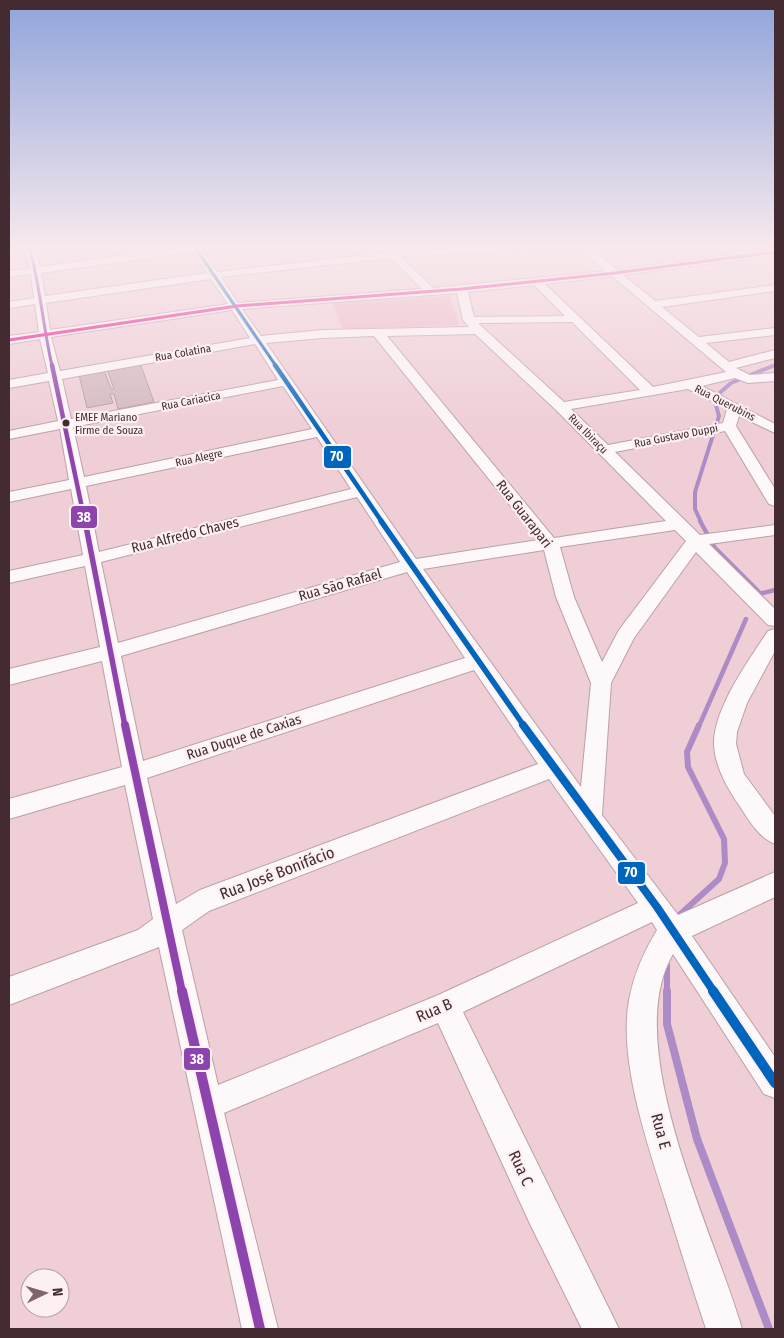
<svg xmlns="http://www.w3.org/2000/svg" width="784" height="1338" font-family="'Fira Sans Condensed',sans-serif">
<rect width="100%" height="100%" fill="#efced6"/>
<!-- green -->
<path fill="#edb2c2" d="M450 296 459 325 343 329 332 302Z"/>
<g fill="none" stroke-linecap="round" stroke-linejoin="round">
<!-- stream-far4 -->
<path stroke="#ad8bc7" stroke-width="2.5" d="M772 366 775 365"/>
<!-- stream-far3 -->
<path stroke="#ad8bc7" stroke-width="4" d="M701 522 695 509V492L719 416 714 398 731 383 775 365"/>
<!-- stream-far2 -->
<path stroke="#ad8bc7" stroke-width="4.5" d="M700 521 715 548 760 593
M759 594 775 590
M699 726 746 619"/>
<!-- stream-far1 -->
<path stroke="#ad8bc7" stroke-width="6" d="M675 919 719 879 725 863 724 839 688 767 687 752 699 725
M667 965V992"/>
<!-- stream -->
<path stroke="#ad8bc7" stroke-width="8" d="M667 991V1024L697 1139 769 1329"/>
</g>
<!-- building -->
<path fill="#d2b8bf" stroke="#b49aa1" d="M140 363 154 402 118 409 114 394H110L113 403 87 408 79 375 104 370 111 389H114L107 369Z"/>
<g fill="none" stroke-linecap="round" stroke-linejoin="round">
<defs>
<path id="street" d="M24 246H34L40 267 189 246H219L202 251 217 272 385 253 382 249 387 246 395 252 486 246H540L535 249 401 257 433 288 606 271 577 246H588L617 270 775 249V255L623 275 655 301 775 285V291L662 307 699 337 775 328V335L706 343 729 362 775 350V358L736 368 750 375 775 373V381L748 383 735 378 702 386 775 424V433L739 416 736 426 775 489V506L769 504 767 501 725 431 615 452 700 535 775 525V535L709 544 775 609V626L768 625 696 552 634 638 611 683 602 815 678 915 775 872V897L692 936 775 1057V1098L764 1094 673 954C619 1045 715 1234 742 1329H706C692 1287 679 1245 666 1203 648 1145 618 1061 629 1000 634 974 643 953 657 930L652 922 463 1012 619 1329H582L530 1224 438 1023 224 1113 278 1329H242L159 947 9 1005V977L138 930 153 919 125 785 9 819V799L122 767 102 661 9 685V669L100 647 85 566 9 583V571L83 555 71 489 9 502V492L69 480 60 429 9 439V431L58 421 49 381 9 388V380L48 373 40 339 9 344V336L39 332 35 304 9 308V302L34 298 31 274 9 277V271L30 268ZM193 252 207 273 45 296 41 273ZM391 258 422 289 238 303 221 277ZM612 276 726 372 653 387 545 284ZM211 279 228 304 50 330 46 303ZM534 285 565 316 474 317 468 292ZM457 293 463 320 469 327 322 330 261 336 242 309ZM232 310 250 338 60 371 51 337ZM572 322 640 390 564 402 478 323ZM475 334 556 410 666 521 554 538 387 336ZM374 336 538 540 416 559 266 343 322 338ZM255 344 278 380 71 419 62 379ZM283 386 312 429 84 477 73 427ZM688 389 727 409 723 423 608 445 571 409ZM317 437 351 489 99 552 86 486ZM357 497 400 562 118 643 101 562ZM675 530 686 541 619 630 602 662 574 597 560 547ZM544 550 556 597 591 683 581 787 423 569ZM407 572 465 658 143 761 121 656ZM474 670 538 764 200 890 176 904 147 778ZM549 779 638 903 436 996 218 1085 182 930 209 911Z
M775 629V651L747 703 737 732 736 744 744 774 775 816V844C759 838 748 819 739 805 727 788 715 766 714 745 713 709 749 660 768 631Z"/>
</defs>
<!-- street casing -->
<use href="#street" stroke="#baa1a7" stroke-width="2"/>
<!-- street -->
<use href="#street" fill="#fdf8f9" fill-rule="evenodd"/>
<defs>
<path id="bus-1-far4" d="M29 246C40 285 43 326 52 366"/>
<path id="bus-1-far3" d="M52 365 85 522"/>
<path id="bus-1-far2" d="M85 521 125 726"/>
<path id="bus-1-far1" d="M125 725 182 992"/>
<path id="bus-1" d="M182 991 260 1329"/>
<path id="bus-2-far4" d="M194 246 276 366"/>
<path id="bus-2-far3" d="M275 365 382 522"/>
<path id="bus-2-far2" d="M381 521 524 726"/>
<path id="bus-2-far1" d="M523 725 657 907 714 992"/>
<path id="bus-2" d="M713 991 775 1083"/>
<path id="bus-3" d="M9 340 237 306 462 289 615 273 775 252"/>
</defs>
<!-- bus-1-far4 casing -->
<use href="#bus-1-far4" stroke="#fdf0f3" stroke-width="5"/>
<!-- bus-1-far3 casing -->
<use href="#bus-1-far3" stroke="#fdf0f3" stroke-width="7"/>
<!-- bus-1-far2 casing -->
<use href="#bus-1-far2" stroke="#fdf0f3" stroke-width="9"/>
<!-- bus-1-far1 casing -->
<use href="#bus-1-far1" stroke="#fdf0f3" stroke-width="11"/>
<!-- bus-1 casing -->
<use href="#bus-1" stroke="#fdf0f3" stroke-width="14"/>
<!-- bus-2-far4 casing -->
<use href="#bus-2-far4" stroke="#fdf0f3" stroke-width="5"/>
<!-- bus-2-far3 casing -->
<use href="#bus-2-far3" stroke="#fdf0f3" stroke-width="7"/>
<!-- bus-2-far2 casing -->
<use href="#bus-2-far2" stroke="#fdf0f3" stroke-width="9"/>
<!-- bus-2-far1 casing -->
<use href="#bus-2-far1" stroke="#fdf0f3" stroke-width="11"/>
<!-- bus-2 casing -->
<use href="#bus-2" stroke="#fdf0f3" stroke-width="14"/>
<!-- bus-3 casing -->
<use href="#bus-3" stroke="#fdf0f3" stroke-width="5"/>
<!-- bus-1-far4 -->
<use href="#bus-1-far4" stroke="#8e44ad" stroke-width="3"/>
<!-- bus-1-far3 -->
<use href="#bus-1-far3" stroke="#8e44ad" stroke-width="4.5"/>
<!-- bus-1-far2 -->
<use href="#bus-1-far2" stroke="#8e44ad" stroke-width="5.5"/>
<!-- bus-1-far1 -->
<use href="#bus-1-far1" stroke="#8e44ad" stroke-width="8"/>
<!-- bus-1 -->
<use href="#bus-1" stroke="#8e44ad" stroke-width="10"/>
<!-- bus-2-far4 -->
<use href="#bus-2-far4" stroke="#0065bd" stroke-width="3"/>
<!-- bus-2-far3 -->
<use href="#bus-2-far3" stroke="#0065bd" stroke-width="4.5"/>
<!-- bus-2-far2 -->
<use href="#bus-2-far2" stroke="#0065bd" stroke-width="5.5"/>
<!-- bus-2-far1 -->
<use href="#bus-2-far1" stroke="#0065bd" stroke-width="8"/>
<!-- bus-2 -->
<use href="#bus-2" stroke="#0065bd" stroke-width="10"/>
<!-- bus-3 -->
<use href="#bus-3" stroke="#e5007d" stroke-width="3"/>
</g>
<!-- sky -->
<linearGradient id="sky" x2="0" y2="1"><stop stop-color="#90a4db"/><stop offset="0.57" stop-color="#f8e9ed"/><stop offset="1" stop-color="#f8e9ed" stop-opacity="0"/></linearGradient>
<rect width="784" height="434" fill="url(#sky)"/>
<!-- markers -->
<circle fill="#432b31" stroke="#fdf0f3" stroke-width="2" cx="66" cy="423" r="4.5"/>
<g text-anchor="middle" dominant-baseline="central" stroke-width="4.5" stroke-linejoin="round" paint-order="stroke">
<!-- far-street labels -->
<g font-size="11" fill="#432b31" stroke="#fdf0f3">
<text transform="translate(183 353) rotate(-10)">Rua Colatina</text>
<text transform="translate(191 401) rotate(-11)">Rua Cariacica</text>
<text transform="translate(725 403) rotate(27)">Rua Querubins</text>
<text transform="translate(588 434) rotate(45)">Rua Ibiraçu</text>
<text transform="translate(676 436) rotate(-11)">Rua Gustavo Duppi</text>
<text transform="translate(199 458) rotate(-12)">Rua Alegre</text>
</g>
<!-- far-bus labels -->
<g font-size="11" fill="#432b31" stroke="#fdf0f3" text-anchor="start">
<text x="75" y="417">EMEF Mariano<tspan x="75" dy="13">Firme de Souza</tspan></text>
</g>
<!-- street labels -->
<g font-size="14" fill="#432b31" stroke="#fdf0f3">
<text transform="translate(524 514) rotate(52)">Rua Guarapari</text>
<text transform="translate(185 535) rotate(-14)">Rua Alfredo Chaves</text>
<text transform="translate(340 585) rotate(-16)">Rua São Rafael</text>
<text transform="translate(244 737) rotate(-18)">Rua Duque de Caxias</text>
</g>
<!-- near-street labels -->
<g font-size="16" fill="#432b31" stroke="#fdf0f3">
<text transform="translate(277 873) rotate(-21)">Rua José Bonifácio</text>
<text transform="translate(434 1010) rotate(-23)">Rua B</text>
<text transform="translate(661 1131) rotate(75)">Rua E</text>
<text transform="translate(521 1168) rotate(65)">Rua C</text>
</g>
</g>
<g stroke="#fdf0f3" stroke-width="2">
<rect x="323" y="445" width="29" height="24" rx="5" fill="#0065bd"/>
<rect x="70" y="505" width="28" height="24" rx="5" fill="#8e44ad"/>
<rect x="617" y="861" width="29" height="24" rx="5" fill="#0065bd"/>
<rect x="183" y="1047" width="28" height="24" rx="5" fill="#8e44ad"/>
</g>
<g font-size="14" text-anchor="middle" font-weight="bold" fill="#fff">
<text x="337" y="461">70</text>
<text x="84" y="522">38</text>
<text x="631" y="877">70</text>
<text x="197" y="1064">38</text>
</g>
<!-- border -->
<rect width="784" height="1338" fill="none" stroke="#432b31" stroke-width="20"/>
<!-- north arrow -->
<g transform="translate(45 1293) rotate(85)"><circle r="24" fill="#fdf0f3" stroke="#b3a1a5"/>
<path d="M0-4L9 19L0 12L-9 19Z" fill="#7f646b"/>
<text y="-8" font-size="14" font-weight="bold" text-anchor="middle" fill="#432b31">N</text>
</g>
</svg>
